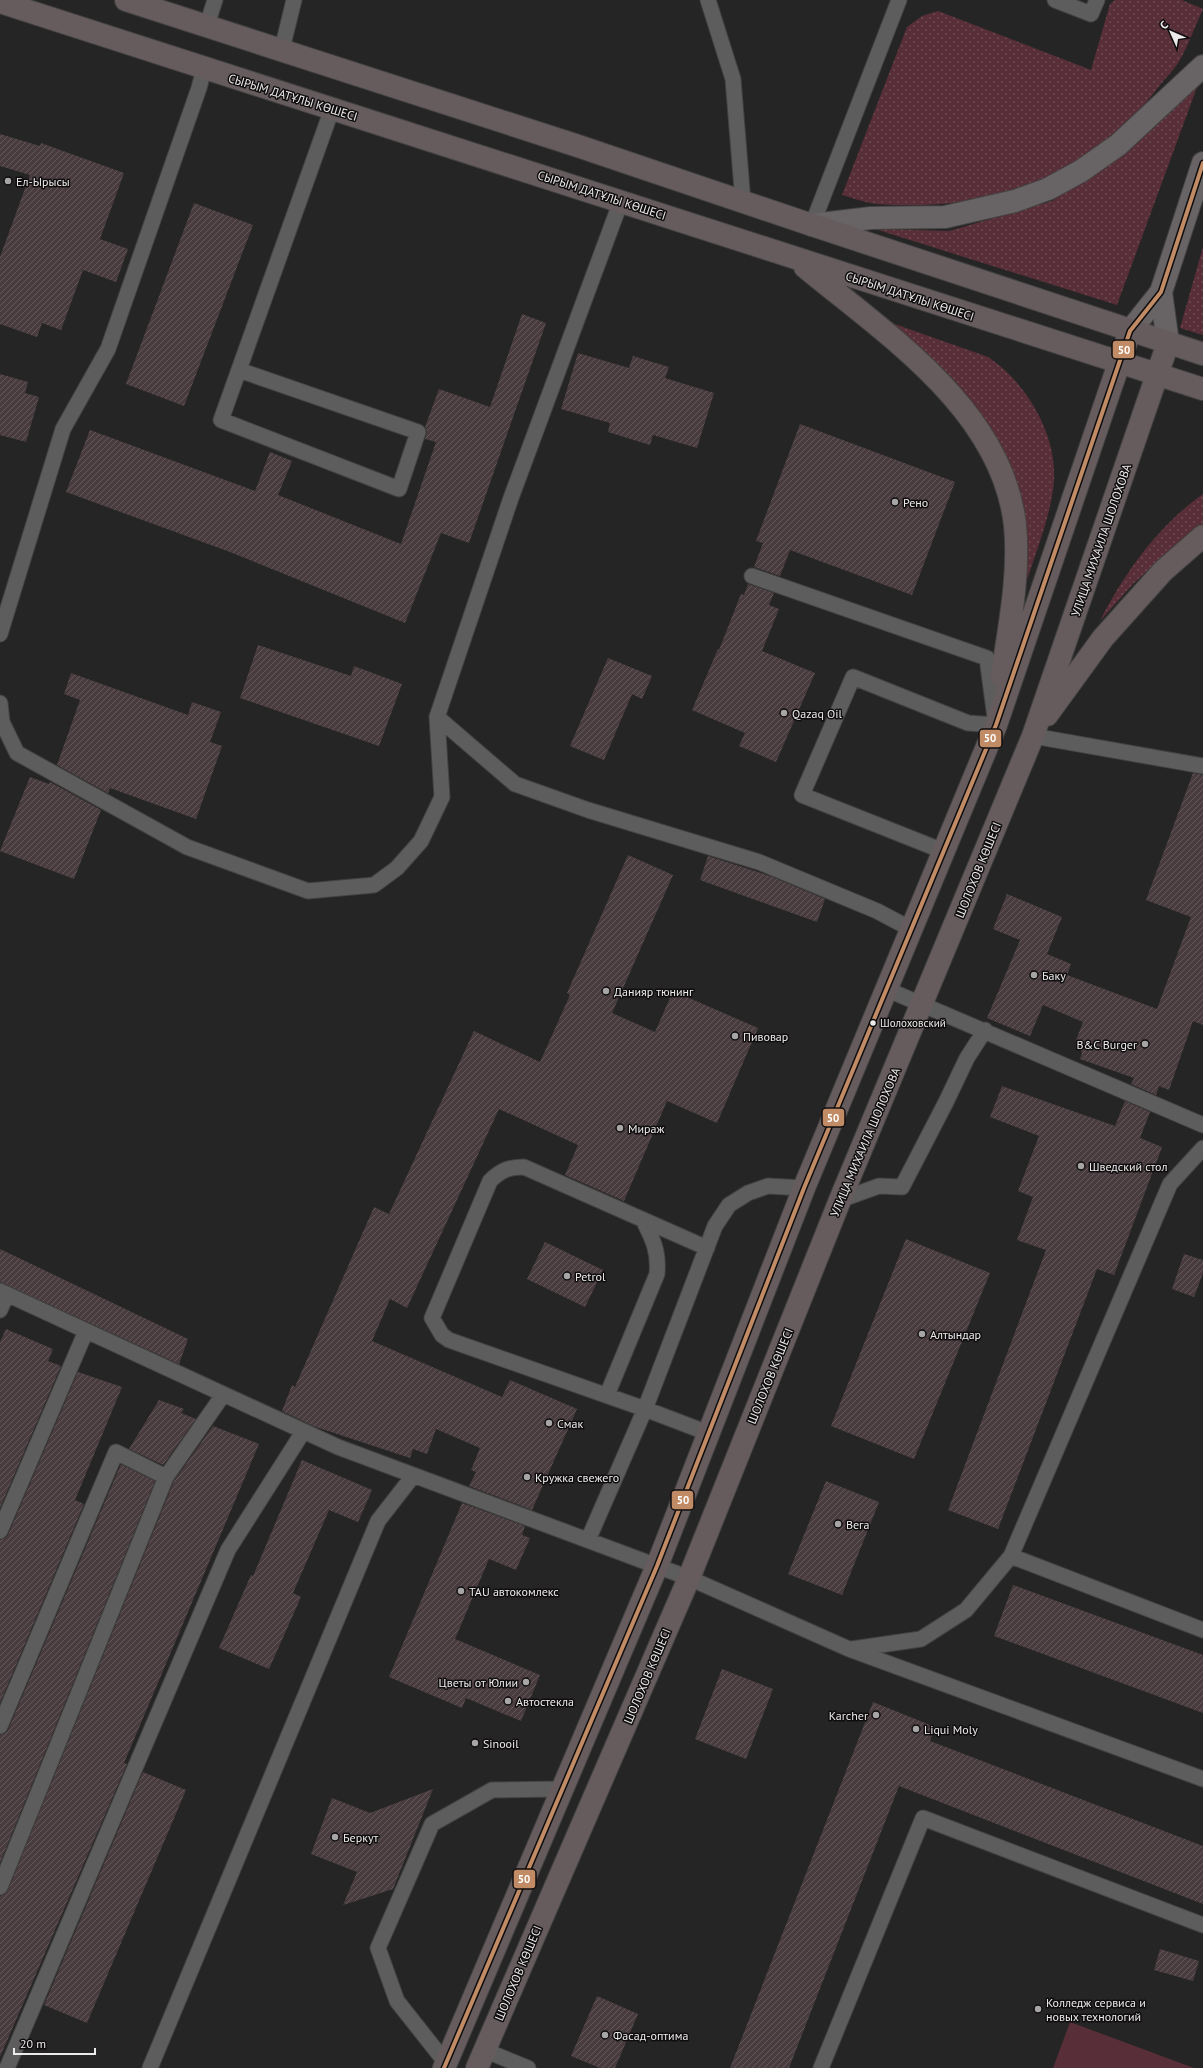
<svg xmlns="http://www.w3.org/2000/svg" width="1203" height="2068" font-family="'PT Sans',sans-serif">
<defs>
<pattern id="grass-dots" width="8" height="8" patternUnits="userSpaceOnUse"><rect width="8" height="8" fill="#582e38"/><path d="M2 2h.1M6 6h.1" fill="none" stroke="#704c55" stroke-width="1.8" stroke-linecap="round"/></pattern>
<pattern id="building-hatch" width="6" height="6" patternUnits="userSpaceOnUse"><rect width="6" height="6" fill="#493c3f"/><path d="M-1 1l2-2M0 6l6-6M5 7l2-2" fill="none" stroke="#64585b"/></pattern>
</defs>
<rect width="100%" height="100%" fill="#262525"/>
<!-- grass -->
<path fill="url(#grass-dots)" d="M1115 0H1182L1203 9C1196 24 1190 41 1182 56 1177 66 1168 76 1160 85 1092 176 989 213 877 204 866 203 853 198 842 195L907 27 922 16 938 11 1091 70 1110 4Z
M1200 79 1117 305 875 229 949 231 1052 201 1124 154 1162 119Z
M1203 247V335L1180 328Z
M889 322 988 357C1026 382 1057 434 1054 481 1051 517 1033 560 1022 595 1021 562 1022 528 1019 495 1017 481 1009 465 1003 452 976 394 937 362 889 322Z
M1203 494V528L1160 559 1133 584 1100 621C1125 572 1158 526 1203 494Z"/>
<!-- pitch -->
<path fill="#582e38" d="M1070 2022 1194 2068H1053Z"/>
<!-- building -->
<path fill="url(#building-hatch)" d="M0 134 40 146 41 143 124 173 100 239 128 249 116 282 83 270 61 330 42 323 37 337 0 324V257L30 175 0 166Z
M194 203 253 225 184 406 126 384Z
M522 314 546 323 469 543 441 533 405 623 230 552 66 492 90 430 255 491 270 452 292 461 278 495 401 544 436 442 425 439 427 431 425 427 439 389 490 407Z
M578 353 629 368 633 356 669 367 665 378 714 393 697 448 653 435 650 445 608 432 610 423 561 409Z
M0 374 28 382 25 393 39 397 26 442 0 435Z
M800 424 955 482 912 595 790 550 780 576 754 567 763 543 756 541Z
M748 584 774 593 769 605 779 609 762 651 815 673 776 762 739 746 745 733 692 710 718 649 719 650 741 594 744 595Z
M258 645 351 676 354 666 402 684 379 746 240 698Z
M608 658 652 676 642 699 632 694 604 760 570 746Z
M71 673 188 715 192 702 221 712 210 742 222 746 196 819 110 788 108 793 57 765 80 700 64 694Z
M1193 773 1203 775V1025L1193 1021 1169 1090 1159 1086 1156 1095 1131 1084 1134 1078 1080 1059 1082 1053 1076 1040 1083 1022 1043 1005 1030 1036 987 1018 1020 940 993 929 1007 894 1062 917 1047 954 1071 964 1067 975 1157 1009 1191 917 1146 900Z
M30 777 49 784 50 782 101 810 74 879 0 851Z
M628 855 673 875 612 1013 655 1032 673 991 758 1028 717 1123 667 1101 624 1201 565 1175 578 1145 499 1109 407 1308 390 1299 372 1341 502 1397 510 1380 577 1409 532 1510 469 1486 476 1472 471 1470 480 1448 436 1429 427 1454 413 1449 410 1458 313 1426 282 1411 292 1385 295 1387 374 1207 389 1214 474 1031 540 1062 570 995 567 993Z
M708 856 770 876 825 899 817 922 700 880Z
M1002 1086 1115 1126 1125 1101 1150 1112 1140 1138 1162 1147 1114 1275 1097 1269 998 1529 948 1510 1046 1250 1017 1240 1033 1197 1018 1191 1039 1136 990 1117Z
M906 1239 990 1273 914 1459 831 1426Z
M545 1242 603 1270 585 1307 527 1279Z
M0 1249 188 1339 179 1364 0 1282Z
M1184 1254 1203 1260V1273L1194 1297 1172 1289Z
M6 1329 53 1349 48 1361 61 1366 0 1508V1342Z
M78 1372 122 1387 75 1500 84 1504 0 1703V1540L5 1538 8 1535Z
M159 1400 184 1409 181 1413 196 1419 163 1465 129 1449Z
M213 1426 259 1444 124 1763 127 1764 0 2057V1896L5 1894 8 1890 174 1481Z
M302 1460 372 1490 358 1522 329 1510 293 1593 301 1597 269 1669 219 1648 251 1575 253 1576Z
M121 1464 155 1481 0 1863V1735L5 1733 8 1730Z
M826 1481 879 1502 842 1595 788 1574Z
M462 1503 525 1526 522 1535 530 1538 516 1570 489 1559 455 1639 540 1675 521 1721 466 1698 462 1708 389 1677Z
M1013 1585 1203 1655V1713L994 1636Z
M722 1669 773 1689 746 1759 695 1739Z
M873 1702 935 1727 930 1741 1203 1846V1904L899 1786 789 2068H730Z
M143 1772 186 1790 87 2023 44 2005Z
M433 1789 393 1889 343 1905 357 1872 311 1854 332 1798 370 1813Z
M1160 1949 1199 1961 1193 1981 1154 1970Z
M597 1996 638 2014 615 2068H600L571 2056Z"/>
<g fill="none" stroke-linecap="round" stroke-linejoin="round">
<defs>
<path id="lane" d="M708 0 733 79 743 202
M1055 0 1091 14 1097 0
M207 25 215 0
M282 49 294 0
M621 201 511 498 437 717 515 784 588 810 759 862 877 911 911 929
M812 225 899 0
M239 370 418 432 399 489 221 420C258 316 295 213 332 109
M752 576 987 658 996 725 968 723 853 677 802 795 943 851
M0 634 63 429 108 349 199 88 204 69
M0 703 2 722 17 753 187 847 308 891 374 885 397 868 421 841 442 797 437 717
M1033 736 1203 766
M886 989 1203 1125
M840 1200 879 1186 902 1187 946 1102 967 1058 985 1030
M707 1248 524 1167C509 1167 501 1170 490 1181L432 1318 442 1335 449 1340 645 1409 708 1433
M0 1291 338 1447 689 1578 849 1649 1203 1779
M0 1310 7 1294
M607 1395 657 1274C659 1252 653 1239 643 1220
M0 1531 86 1331
M588 1540 645 1409 715 1226 729 1205 748 1193 768 1186 804 1188
M1011 1556 1203 1630
M852 1649 921 1639 966 1610 1011 1556 1170 1184 1203 1148
M0 1726 116 1452 166 1477 223 1395
M0 1887 166 1477
M484 2050 528 2068
M446 2063 397 2001 378 1948 432 1824 492 1790 562 1789
M7 2068 228 1550 303 1432
M150 2068 378 1521 413 1476
M821 2068 923 1818 1203 1925"/>
<path id="secondary" d="M812 225 871 218 945 217 1015 201 1048 189 1081 171 1118 145 1203 66
M1161 292 1168 343
M1130 331 1161 292 1203 163"/>
<path id="highway" d="M126 0 575 145 812 225 1203 354
M0 2 1203 389
M805 267C887 335 1002 410 1015 525 1020 575 1009 627 1002 676
M1047 715 1103 638 1163 571 1203 536
M444 2068 657 1566 804 1188 996 725 1130 331
M477 2068 689 1578 840 1200 1033 736 1168 343"/>
</defs>
<!-- lane casing -->
<use href="#lane" stroke="#434242" stroke-width="17"/>
<!-- secondary casing -->
<use href="#secondary" stroke="#434242" stroke-width="24"/>
<!-- highway casing -->
<use href="#highway" stroke="#434242" stroke-width="24"/>
<!-- lane -->
<use href="#lane" stroke="#5e5d5d" stroke-width="15"/>
<!-- secondary -->
<use href="#secondary" stroke="#686364" stroke-width="22"/>
<!-- highway -->
<use href="#highway" stroke="#665c5e" stroke-width="22"/>
<defs>
<path id="bus-1" d="M444 2068 657 1566 804 1188 996 725 1130 331 1161 292 1203 163"/>
</defs>
<!-- bus-1 casing -->
<use href="#bus-1" stroke="#0f0d0e" stroke-width="7"/>
<!-- bus-1 -->
<use href="#bus-1" stroke="#c18c65" stroke-width="4"/>
</g>
<!-- markers -->
<g fill="#a7a5a6" stroke="#0f0d0e" stroke-width="1.5">
<circle cx="8" cy="181" r="4"/>
<circle cx="895" cy="502" r="4"/>
<circle cx="784" cy="713" r="4"/>
<circle cx="1034" cy="975" r="4"/>
<circle cx="606" cy="991" r="4"/>
<circle cx="735" cy="1036" r="4"/>
<circle cx="1145" cy="1044" r="4"/>
<circle cx="620" cy="1128" r="4"/>
<circle cx="1081" cy="1166" r="4"/>
<circle cx="567" cy="1276" r="4"/>
<circle cx="922" cy="1334" r="4"/>
<circle cx="549" cy="1423" r="4"/>
<circle cx="527" cy="1477" r="4"/>
<circle cx="838" cy="1524" r="4"/>
<circle cx="461" cy="1591" r="4"/>
<circle cx="526" cy="1682" r="4"/>
<circle cx="508" cy="1701" r="4"/>
<circle cx="876" cy="1715" r="4"/>
<circle cx="916" cy="1729" r="4"/>
<circle cx="475" cy="1743" r="4"/>
<circle cx="335" cy="1837" r="4"/>
<circle cx="1038" cy="2009" r="4"/>
<circle cx="605" cy="2035" r="4"/>
</g>
<circle fill="#edeaeb" stroke="#0f0d0e" stroke-width="1.5" cx="873" cy="1023" r="3.5"/>
<g text-anchor="middle" dominant-baseline="central" stroke-width="3" stroke-linejoin="round" paint-order="stroke">
<!-- bus labels -->
<g font-size="11" fill="#edeaeb" stroke="#0f0d0e" text-anchor="start">
<text x="880" y="1023">Шолоховский</text>
</g>
<!-- street labels -->
<g font-size="12" fill="#edeaeb" stroke="#0f0d0e">
<text transform="translate(293 97) rotate(17)">СЫРЫМ ДАТҰЛЫ КӨШЕСІ</text>
<text transform="translate(602 195) rotate(18)">СЫРЫМ ДАТҰЛЫ КӨШЕСІ</text>
<text transform="translate(910 296) rotate(18)">СЫРЫМ ДАТҰЛЫ КӨШЕСІ</text>
<text transform="translate(1101 540) rotate(-71)">УЛИЦА МИХАИЛА ШОЛОХОВА</text>
<text transform="translate(978 870) rotate(-68)">ШОЛОХОВ КӨШЕСІ</text>
<text transform="translate(865 1142) rotate(-67)">УЛИЦА МИХАИЛА ШОЛОХОВА</text>
<text transform="translate(770 1376) rotate(-68)">ШОЛОХОВ КӨШЕСІ</text>
<text transform="translate(647 1676) rotate(-67)">ШОЛОХОВ КӨШЕСІ</text>
<text transform="translate(518 1973) rotate(-67)">ШОЛОХОВ КӨШЕСІ</text>
</g>
<!-- poi labels -->
<g font-size="12" fill="#edeaeb" stroke="#0f0d0e" text-anchor="start">
<text x="16" y="181">Ел-Ырысы</text>
<text x="903" y="502">Рено</text>
<text x="792" y="713">Qazaq Oil</text>
<text x="1042" y="975">Баку</text>
<text x="614" y="991">Данияр тюнинг</text>
<text x="743" y="1036">Пивовар</text>
<text x="1137" y="1044" text-anchor="end">B&amp;C Burger</text>
<text x="628" y="1128">Мираж</text>
<text x="1089" y="1166">Шведский стол</text>
<text x="575" y="1276">Petrol</text>
<text x="930" y="1334">Алтындар</text>
<text x="557" y="1423">Смак</text>
<text x="535" y="1477">Кружка свежего</text>
<text x="846" y="1524">Вега</text>
<text x="469" y="1591">TAU автокомлекс</text>
<text x="518" y="1682" text-anchor="end">Цветы от Юлии</text>
<text x="516" y="1701">Автостекла</text>
<text x="868" y="1715" text-anchor="end">Karcher</text>
<text x="924" y="1729">Liqui Moly</text>
<text x="483" y="1743">Sinooil</text>
<text x="343" y="1837">Беркут</text>
<text x="1046" y="2002">Колледж сервиса и<tspan x="1046" dy="14">новых технологий</tspan></text>
<text x="613" y="2035">Фасад-оптима</text>
</g>
</g>
<g stroke="#0f0d0e" stroke-width="1.5">
<rect x="1112" y="340" width="23" height="19" rx="4" fill="#c18c65"/>
<rect x="979" y="729" width="23" height="19" rx="4" fill="#c18c65"/>
<rect x="822" y="1108" width="23" height="19" rx="4" fill="#c18c65"/>
<rect x="671" y="1490" width="23" height="20" rx="4" fill="#c18c65"/>
<rect x="513" y="1869" width="23" height="20" rx="4" fill="#c18c65"/>
</g>
<g font-size="11" text-anchor="middle" font-weight="bold" fill="#fff">
<text x="1124" y="354">50</text>
<text x="990" y="742">50</text>
<text x="833" y="1122">50</text>
<text x="683" y="1504">50</text>
<text x="524" y="1883">50</text>
</g>
<!-- north arrow -->
<g transform="translate(1171 32) rotate(315)" stroke="#0f0d0e" stroke-width="3" paint-order="stroke">
<path d="M0-3L7 15L0 10L-7 15Z" fill="#edeaeb"/>
<text y="-6" font-size="11" font-weight="bold" text-anchor="middle" fill="#edeaeb">С</text>
</g>
<!-- scale -->
<path d="M14 2048v6h81v-6" fill="none" stroke="#edeaeb" stroke-width="2"/>
<text x="20" y="2048" font-size="12" fill="#edeaeb" stroke="#0f0d0e" stroke-width="3" paint-order="stroke">20 m</text>
</svg>
